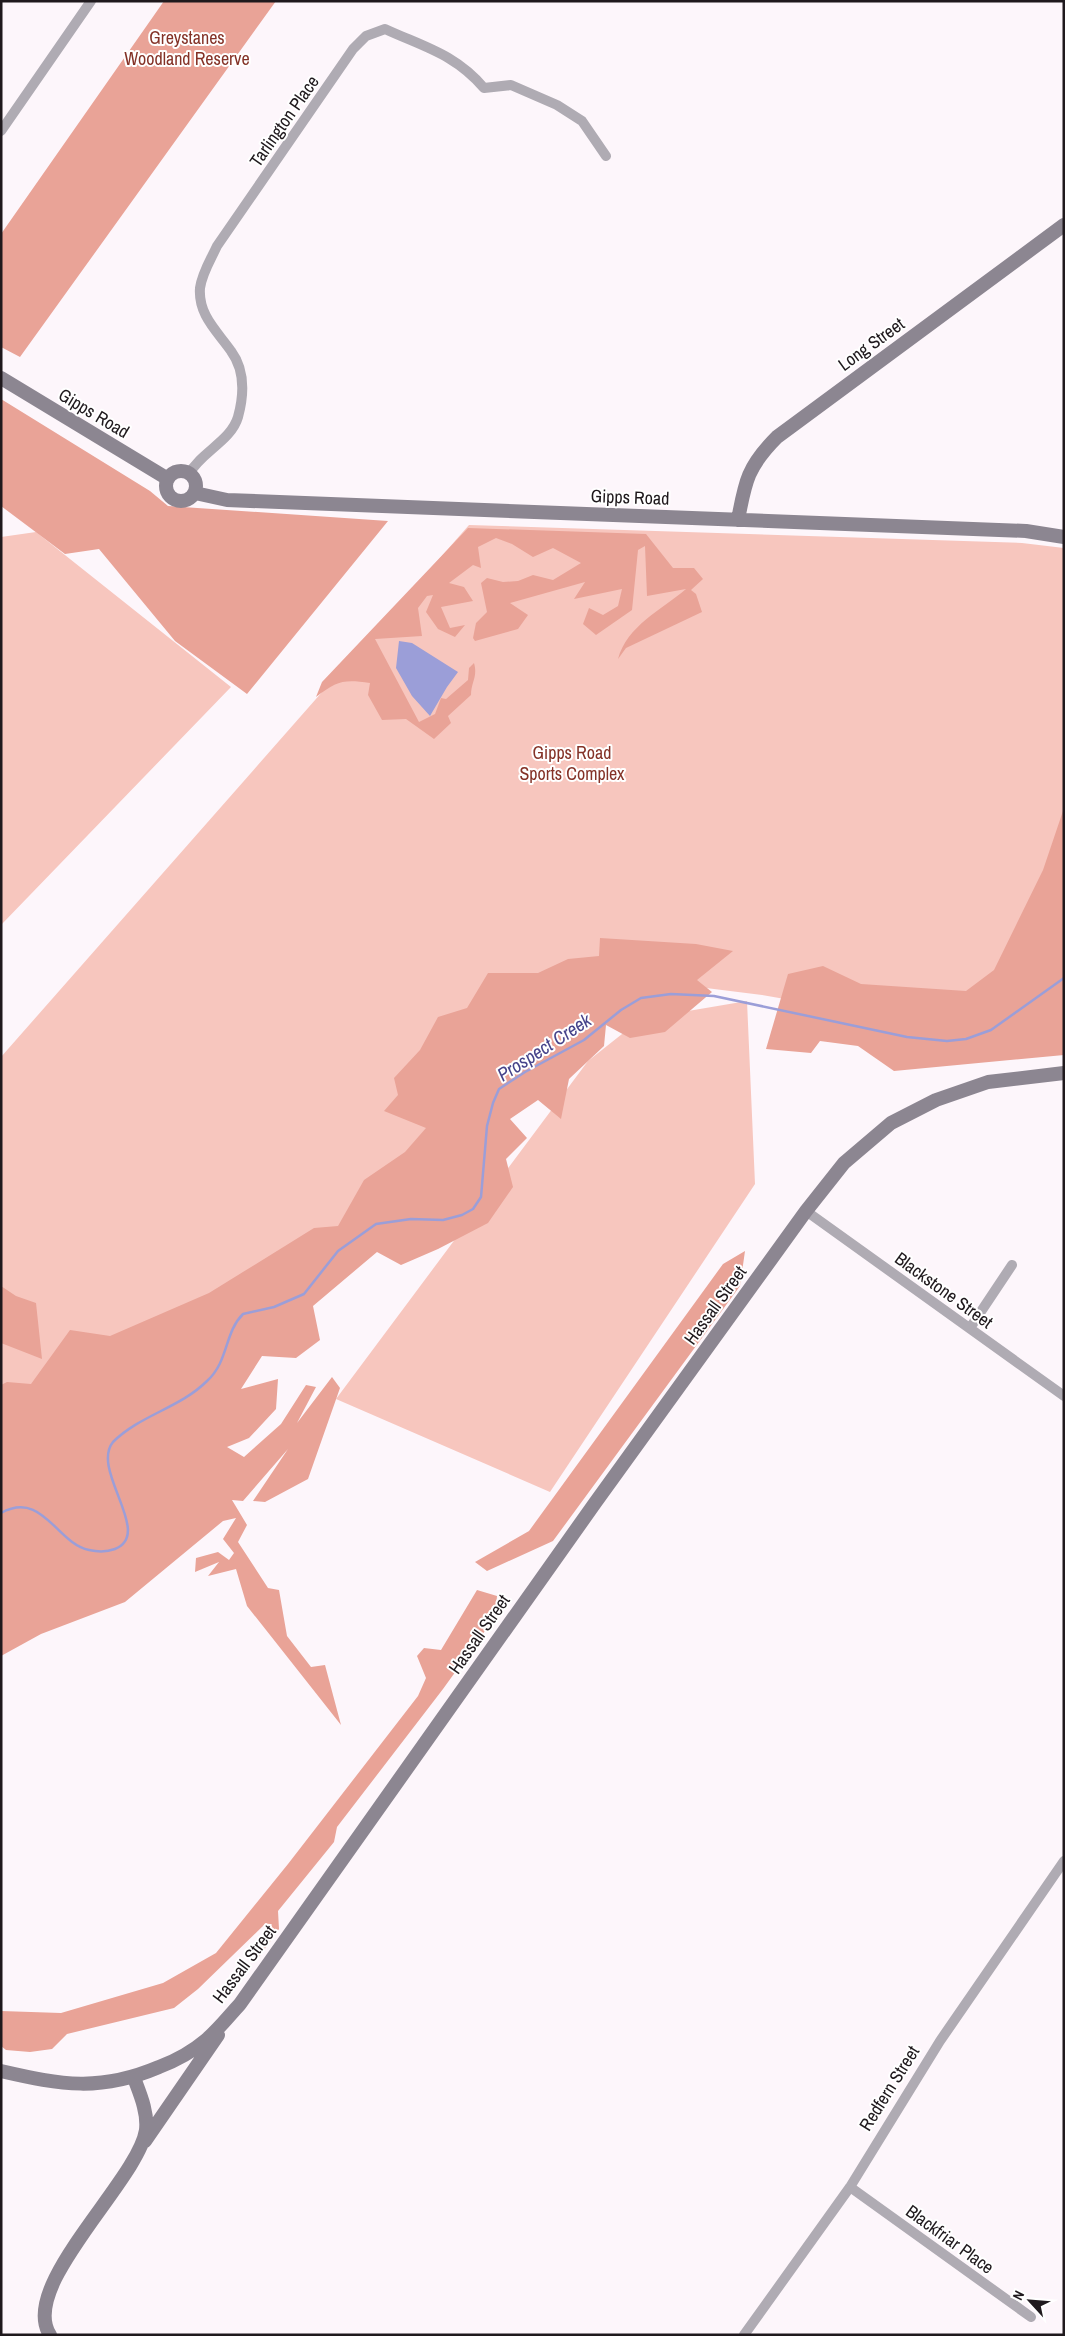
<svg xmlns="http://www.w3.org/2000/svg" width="1065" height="2336" font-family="'Archivo Narrow',sans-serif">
<rect width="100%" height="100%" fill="#fdf6fb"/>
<!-- green -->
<path fill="#f7c6be" d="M469 525 1022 543 1064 548V1041L962 1030 762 995 690 986 584 1026 434 1204 1 1502V1057Z
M36 532 231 687 1 925V537Z
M747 1001 755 1184 550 1492 336 1399 588 1061 641 1019Z"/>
<!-- forest -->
<path fill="#e9a397" d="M164 1H276L20 357 1 347V234Z
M1 399 150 491 168 506 388 521 247 694 175 641 99 549 65 554 1 506Z
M468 528 646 534 673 568H694L703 579 691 590 696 594 702 612 626 648 618 659C627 626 661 610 686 589L647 596 645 546 638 550 632 610 596 635 583 624 589 608 603 615 618 606 622 589 574 599 585 582 510 603 528 615 518 629 475 641 473 638 476 623 487 612 481 583 487 578 503 582 518 581 533 575 553 580 581 563 553 548 533 557 512 544 496 538 478 547 481 568 473 565 449 583 464 587 473 601 441 607 450 628 465 625 455 637 438 629 426 612 433 595 427 596 418 608 422 636 375 639 419 722 435 714 441 698 446 699 468 680 469 668 474 663C478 677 471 682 471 695L448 716 451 723 434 739 406 719 382 720 368 695 370 683C343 679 337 681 316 697L322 682Z
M1064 808V1055L894 1071 858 1046 820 1041 811 1053 766 1049 788 974 823 966 861 984 966 991 994 970 1043 870Z
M600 938 696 944 733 951 697 980 712 992 665 1032 630 1038 606 1025 604 1046 569 1079 561 1119 538 1100 510 1119 527 1138 506 1159 513 1187 488 1223 438 1249 401 1265 377 1252 313 1306 320 1340 296 1358 262 1356 241 1389 278 1379 276 1409 249 1438 227 1447 244 1457 281 1424 306 1385 316 1387 297 1423 332 1377 340 1388 308 1479 265 1502 253 1501 288 1449 243 1501 232 1500 247 1525 238 1542 268 1588 279 1590 287 1636 311 1667 325 1665 341 1725 247 1606 236 1569 208 1576 219 1562 195 1572 196 1558 218 1552 229 1560 234 1553 223 1539 236 1518 223 1521 125 1602 41 1634 1 1656V1385L7 1382 31 1384 70 1330 110 1336 209 1293 314 1228 338 1226 364 1180 405 1152 426 1128 384 1111 398 1095 394 1078 420 1050 438 1017 467 1008 488 973H538L568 959 599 956Z
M745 1251 740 1286 553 1541 487 1571 475 1562 529 1531 723 1264Z
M1 1286 16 1296 36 1303 42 1359 1 1343Z
M477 1590 497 1596 495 1617 443 1689 337 1827 334 1842 278 1911 279 1929 256 1961 252 1949 272 1924H265L198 1989 174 2008 67 2034 52 2049 30 2052 6 2050 1 2046V2011L61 2013 163 1983 216 1953 288 1864 418 1696 426 1678 417 1656 424 1648 441 1650Z"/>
<!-- water -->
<path fill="#9b9ed8" d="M399 641 412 643 458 672 447 687 430 716 412 696 396 668Z"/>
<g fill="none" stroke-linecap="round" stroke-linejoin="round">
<!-- stream -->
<path stroke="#9b9ed8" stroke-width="2.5" d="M1 1513C43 1490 56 1543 89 1550 98 1552 107 1552 115 1549 154 1534 90 1470 113 1442 140 1415 180 1408 207 1381 229 1361 224 1333 243 1314L274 1307 304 1294 338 1251 376 1224 411 1219 443 1220 462 1215 473 1209 481 1197 487 1126 493 1103 499 1089 525 1072 584 1040 621 1010 641 998 671 994 714 996 907 1037 947 1041 966 1039 991 1030 1064 978"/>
<!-- street -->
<path stroke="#afabb3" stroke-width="10" d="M1 131 91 1
M189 474C201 452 231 441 238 417 244 395 245 370 231 351 217 331 198 315 200 288 202 273 211 259 217 246L353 49 366 36 385 29C424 47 455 54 484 88L511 85 557 105 582 121 606 156
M806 1211 1064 1396
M970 1328 1012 1265
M850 2187 1031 2317
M744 2335 850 2187 940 2041 1064 1861"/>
<!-- secondary -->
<path stroke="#8c8691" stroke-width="14" d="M1 378 168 479
M166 486a15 15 0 1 1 30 0a15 15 0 1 1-30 0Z
M195 493 227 500 1026 531 1064 537
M738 520C745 481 748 466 777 437L1064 225
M1 2071C62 2085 100 2092 159 2067 175 2061 193 2051 206 2040 218 2030 229 2016 240 2004L595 1503 806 1211 844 1163 891 1123 936 1100 988 1082 1064 1073
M145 2141 218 2035
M50 2335C18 2286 138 2181 146 2130 148 2112 140 2094 134 2078"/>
</g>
<g text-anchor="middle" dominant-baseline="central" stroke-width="4" stroke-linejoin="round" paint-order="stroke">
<!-- park labels -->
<g font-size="18" fill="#843227" stroke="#fff">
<text x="187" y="37">Greystanes<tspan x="187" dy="21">Woodland Reserve</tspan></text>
<text x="572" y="752">Gipps Road<tspan x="572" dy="21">Sports Complex</tspan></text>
</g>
<!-- street labels -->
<g font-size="18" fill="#1f191d" stroke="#fff">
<text transform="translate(284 121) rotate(-55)">Tarlington Place</text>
<text transform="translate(871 344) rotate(-36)">Long Street</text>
<text transform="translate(94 413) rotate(31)">Gipps Road</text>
<text transform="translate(630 497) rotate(2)">Gipps Road</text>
<text transform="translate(944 1290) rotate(36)">Blackstone Street</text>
<text transform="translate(715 1305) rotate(-54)">Hassall Street</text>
<text transform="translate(479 1634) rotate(-55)">Hassall Street</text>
<text transform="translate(244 1964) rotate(-53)">Hassall Street</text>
<text transform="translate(889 2088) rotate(-58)">Redfern Street</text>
<text transform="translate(950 2239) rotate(36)">Blackfriar Place</text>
</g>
<!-- water labels -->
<g font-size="19" font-style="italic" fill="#46438a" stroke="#fff">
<text transform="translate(544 1047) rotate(-33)">Prospect Creek</text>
</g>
</g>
<!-- border -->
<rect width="1065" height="2336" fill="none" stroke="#1f191d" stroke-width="5"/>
<!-- north arrow -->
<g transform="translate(1030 2301) rotate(296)" stroke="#ffffff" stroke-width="4" paint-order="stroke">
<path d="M0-4L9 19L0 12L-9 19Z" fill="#1f191d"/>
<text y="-8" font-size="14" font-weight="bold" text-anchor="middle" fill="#1f191d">N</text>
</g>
</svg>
